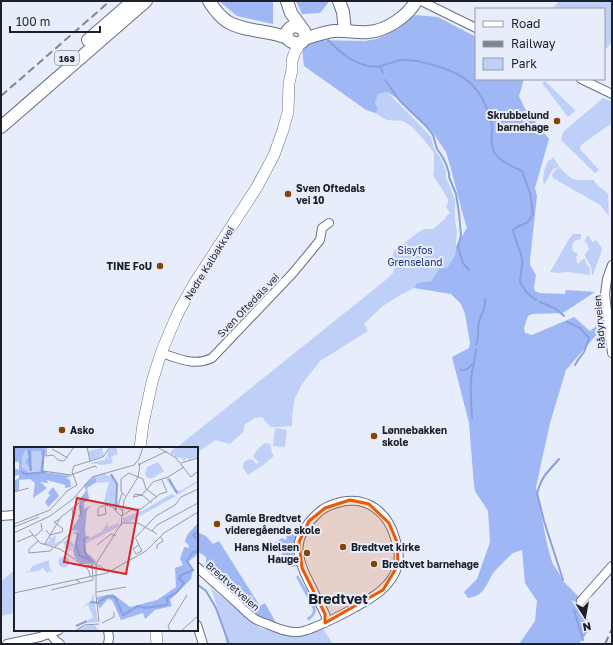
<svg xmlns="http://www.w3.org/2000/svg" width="613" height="645" font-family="'Golos Text',sans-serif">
<rect width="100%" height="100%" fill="#e8edfb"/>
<!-- green -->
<path fill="#bfd0f8" d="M559 1H612V42L604 51V9H552Z
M545 81 575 110V111L568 117 542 83Z
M387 92 421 126 431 137 434 149 440 157 446 171V178L455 199V220L457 232 455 255 448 267 439 269 431 281 417 283 414 288 400 295 383 306 364 324 368 331 320 361 302 384 295 398 292 415V426L282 427H270L262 417 255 418 245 424 243 432 230 444 215 440 197 453V448H173H176L387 279 393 273 395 267 393 264 392 258 394 251 417 233 424 229H433L446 218 445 217 450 213 446 207 448 203V199L433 175 434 171V153L425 141 411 126 403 121 387 120 375 113 378 110 375 103 377 94Z
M603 98 612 102V123L581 145 580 149 599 170 595 173 561 140 563 132Z
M553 157C558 165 568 180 578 180 583 181 588 179 594 180 596 186 604 189 608 194L609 216 600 205 553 178 552 175 556 169 559 168V167L553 169 544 185H543L544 182 543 181C543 175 545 166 548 161 549 161 553 158 553 157Z
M573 234H581V239L574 241 572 246 573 251 578 254 576 257 577 263H579L583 259H585L586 264 590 268V275L568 272 558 273 550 272 569 239Z
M587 236H590L589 238 593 242 596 240 602 248 601 253 593 275 592 274 591 267 585 256V254L589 249 586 241 585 242H584Z
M275 428 287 430 285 447 273 446Z
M265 443 270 444C272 449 271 452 274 456L262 466 248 475 243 468 244 462 249 459 253 460 256 464 259 462 255 459 253 456C257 449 259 448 265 443Z
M15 570V613L1 616V581Z
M211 588 260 628 284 635H299L322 627 333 644H226L224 629Z"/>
<!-- forest -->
<path fill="#9fb7f5" d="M219 1H273V24L237 16Z
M296 1H328V3L320 13 302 14Z
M415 15 438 17 476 37V79H524L519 96 525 109 549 139 535 188 537 196 530 260V265L536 275 534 287 535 291 540 293 565 294 566 290 595 292 563 313 532 314 528 316 524 328 525 333 532 335 574 317 590 331 600 323 605 325 566 370 550 423 536 487 547 544 552 562 564 582 583 601 585 616 592 626 579 644H519L535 621 537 601 525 583 522 550C519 551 516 552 513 553 511 554 495 571 493 573 486 585 484 596 468 598L464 592 477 579 490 542 488 511 475 491 474 485 469 423 452 357 469 348 470 343 465 314 461 304 451 294 414 288 417 283 431 281 439 269 448 267 455 255 456 246 467 228 463 215 451 169 446 152 433 133 401 101 387 92 378 94 375 103 378 110 375 113 366 110 304 66 302 48 312 40 365 41 376 39 386 35 399 28Z
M299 527C295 541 294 552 297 566L290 567 275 543 282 538 286 540 287 539 286 536Z
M197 532 206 536 213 544 219 541 260 606 265 603 276 623C270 623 265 619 260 617L203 567 206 563V557L197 551Z
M298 575 315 604C317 613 315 616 308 621L307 618 312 614 313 610 311 605 296 577Z"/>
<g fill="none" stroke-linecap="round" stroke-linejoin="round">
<!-- stream -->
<path stroke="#89a0dc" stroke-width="2" d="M328 40C340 53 361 70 381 66 389 64 395 60 404 60 420 60 443 67 457 74 475 83 484 97 489 116 490 120 492 124 492 128 492 136 490 144 494 152 500 162 512 166 522 171L530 193 533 214 528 222 517 227 513 230C515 240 520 249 522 259 523 266 520 275 520 282L527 293 536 300
M380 66 383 73
M385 80 400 101 426 126 433 135 437 149 442 156 446 164 449 173V177L456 194 459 213 461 235 458 247 463 263 469 270
M540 302 556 309 564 316
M567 322 580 328 589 338 584 352 578 360 575 365
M476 344C480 337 477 330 479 322 481 314 487 307 485 299
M460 370C468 371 468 367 474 363L476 349
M472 418C471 399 469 381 474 363
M559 459 545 475 541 482 537 493 544 521 563 580
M197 584 206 591 216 608 229 644
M574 610 583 640"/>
<defs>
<path id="minor" d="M421 1 476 28
M581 79 612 94
M612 265 607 279 605 294 612 353
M161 353C178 358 194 367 212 358L292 274 307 256 320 240 322 228 329 223
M1 516 15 515
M197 567C210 579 224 591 237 603 243 609 249 615 255 619 259 621 263 623 267 624 277 628 287 633 298 632 302 632 306 630 310 629 325 623 340 616 354 608 372 598 392 587 398 565 400 556 398 547 395 538 388 513 368 496 341 502 332 504 324 507 317 514 292 537 295 556 310 584 315 594 320 604 325 614L326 617 325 623
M581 601 612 566
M197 625 203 644
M50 634 56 641 60 644
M7 644 40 637 59 630
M108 644 109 638 108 630"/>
<path id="major" d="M140 448 143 424 152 382 161 353 174 322 180 309 196 281 257 187 274 155 283 130 288 112 289 83 292 70V61L294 54 300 43
M156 630 157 644"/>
<path id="highway" d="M209 1C214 9 220 17 228 22 245 32 269 30 288 38
M287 1 291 13 304 31C310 52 277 42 289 29 293 25 297 26 301 28
M339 1 343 12 345 31
M304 39C314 36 324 32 334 31 345 30 357 33 368 32 386 31 408 16 416 1
M88 40 133 1
M1 127 146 1"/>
</defs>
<!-- minor casing -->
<use href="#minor" stroke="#687084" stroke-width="10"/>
<!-- major casing -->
<use href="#major" stroke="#687084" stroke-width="12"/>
<!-- highway casing -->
<use href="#highway" stroke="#687084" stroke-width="14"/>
<!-- minor -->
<use href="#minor" stroke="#fff" stroke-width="8"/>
<!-- major -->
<use href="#major" stroke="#fff" stroke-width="11"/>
<!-- highway -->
<use href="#highway" stroke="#fff" stroke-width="12"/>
<!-- rail -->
<path stroke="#818590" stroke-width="2" stroke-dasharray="8 4" stroke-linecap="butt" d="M1 96 110 1
M605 644 612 629"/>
</g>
<!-- marked area -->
<path fill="#e8590c" fill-opacity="0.2" stroke="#e8590c" stroke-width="3" stroke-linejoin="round" d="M350 500 369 504 389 523 397 542 398 565 383 590 325 623V614L302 568 299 542 309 521 325 508Z"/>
<!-- markers -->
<g fill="#824503" stroke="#e8edfb" stroke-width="1.5">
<circle cx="557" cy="121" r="4"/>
<circle cx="288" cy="194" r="4"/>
<circle cx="160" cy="266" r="4"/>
<circle cx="62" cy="430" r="4"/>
<circle cx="374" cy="436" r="4"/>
<circle cx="217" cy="524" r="4"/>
<circle cx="343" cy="547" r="4"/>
<circle cx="307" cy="553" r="4"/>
<circle cx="374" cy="564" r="4"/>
</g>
<g text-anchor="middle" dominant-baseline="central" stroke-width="4" stroke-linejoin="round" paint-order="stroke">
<!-- shield labels -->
<rect fill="#e8edfb" stroke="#5a5e67" stroke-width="1" x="55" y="51" width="24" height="14" rx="3"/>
<g font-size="9" font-weight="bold" fill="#1d2028">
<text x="67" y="58">163</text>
</g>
<!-- poi labels -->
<g font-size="10" font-weight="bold" fill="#1d2028" stroke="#e8edfb" text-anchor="start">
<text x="549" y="115" text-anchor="end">Skrubbelund<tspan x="549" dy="12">barnehage</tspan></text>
<text x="296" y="188">Sven Oftedals<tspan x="296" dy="12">vei 10</tspan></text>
<text x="152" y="266" text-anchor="end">TINE FoU</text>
<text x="70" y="430">Asko</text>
<text x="382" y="430">Lønnebakken<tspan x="382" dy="12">skole</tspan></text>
<text x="225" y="518">Gamle Bredtvet<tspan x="225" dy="12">videregående skole</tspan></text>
<text x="299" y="547" text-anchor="end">Hans Nielsen<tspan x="299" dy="12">Hauge</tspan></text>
<text x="351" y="547">Bredtvet kirke</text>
<text x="382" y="564">Bredtvet barnehage</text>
</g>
<!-- park labels -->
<g font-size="10" fill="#1d2f75" stroke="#e8edfb">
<text x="415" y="250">Sisyfos<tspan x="415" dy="12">Grenseland</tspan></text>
</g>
<!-- street labels -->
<g font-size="10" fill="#1d2028" stroke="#e8edfb">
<text transform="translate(209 263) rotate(-58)">Nedre Kalbakkvei</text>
<text transform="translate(248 305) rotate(-46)">Sven Oftedals vei</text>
<text transform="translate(599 322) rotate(-95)">Rådyrveien</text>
<text transform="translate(233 586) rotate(42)">Bredtvetveien</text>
</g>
<!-- district labels -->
<g font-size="14" font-weight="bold" fill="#1d2028" stroke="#e8edfb">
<text x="338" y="598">Bredtvet</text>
</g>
</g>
<!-- overview -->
<g transform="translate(14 447)">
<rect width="184" height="184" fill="#e8edfb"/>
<path d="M8 0 9 5 12 2 15 19 18 4H26L28 9 26 23 29 26 17 27 10 23 6 13ZM96 0H102L104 7 97 10 99 16 89 18 74 16 91 13 92 9 96 14 93 8ZM161 0H184V10L174 13 173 10 170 14 166 10 164 12 160 8 161 5 159 8 156 6ZM88 1 90 9 76 13 74 4ZM144 15 150 24 139 31H134L131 27 133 20ZM91 26 93 29 97 28 102 34V64L98 59 92 58 90 54 95 35 84 36 81 29ZM155 30 160 42 167 44 184 33V35L163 48 152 32ZM157 47 162 49 115 75 109 76V71L130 63ZM106 71 104 80 71 97 72 105 76 108 75 110 71 105 70 101 71 93 87 85 94 75V80L104 76ZM42 88 41 97 45 94 48 96 54 92 61 98 59 101 52 96 55 98 58 103 51 104 56 101H51L50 96H44L41 99 30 97 36 94 35 92 36 89 38 91ZM44.5 115a5.5 5.5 0 1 1 11 0a5.5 5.5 0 1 1-11 0ZM35 113V119L39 126 35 124 33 126 29 121 24 124 10 126 16 124 18 119ZM79 146 84 175 70 176 79 170 74 158 67 161 77 154ZM79 177 86 184H62L66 180Z" fill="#bfd0f8"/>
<path d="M0 0H31L29 25 26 23 28 9 26 4H18L17 23 11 15 14 10 12 2 8 9V0V20L16 27 31 25 58 29 52 31 56 33 57 40 51 41V38L33 33 34 36 26 35 33 41 19 51 21 36 16 32 5 33V43L0 45V34L5 31V28L0 29V21L5 23V15H0ZM81 29 83 35 73 41 75 51 70 56V62L77 59 73 63 71 84 72 89 76 90 69 95 73 109 76 108 82 115 81 117H68L61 111 59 103 64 88 58 86 65 84 57 83 67 68 65 53 72 44 70 38ZM39 40 45 49 34 60 31 55 36 48 34 46ZM184 76V107L174 115 179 123 177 132 156 153 158 159 141 163 131 172 129 166 107 173 98 153 94 152 85 162 83 150 99 147 116 160 143 153 162 140 161 121 169 118 166 112 170 100 175 101 174 97 171 95 173 88Z" fill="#9fb7f5"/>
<path fill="none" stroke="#89a0dc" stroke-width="2" d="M15 3 17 24M7 25 11 27 32 25M28 25 30 3M97 27 103 37 102 63M155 32 163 46M65 70 67 67 66 58M184 85 179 88 184 93M64 87 62 97 65 108 78 114M70 91 71 105 75 112M76 155 84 156 93 149 101 150 109 168 124 159 131 161 152 158 154 155 152 151 162 146 170 136 165 132 167 128 179 123 173 114 179 105 184 104M62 179 73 174"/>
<path fill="none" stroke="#979ba7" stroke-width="1" d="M32 0V9L39 8 44 13 50 14 60 0M62 0H76M73 0 76 14M143 0 161 10 177 30 184 24M38 2 54 11M167 16 184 11M126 17 153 4M29 24 57 28 81 19 83 21M63 38 58 25 60 19 89 10 96 0M0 45 15 41M108 46 104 59 108 64M128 48 139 35 154 30 170 20M128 48 119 50 121 47 128 48 138 56M111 49 107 44V32L115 26 129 32 132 42 143 50M91 58 92 67 84 69V62L86 60 89 59 91 58H92L98 60 107 69 117 63 127 62 146 47 153 45 148 33M107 76H124L143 87M0 77 36 63 53 44 63 38M107 79 110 53 124 30 126 17H124L126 18M0 80 25 70M15 83 26 96 46 102 70 119M32 83 36 88 48 85 49 82 40 75 46 72M138 84 143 78 184 56M0 86 36 69 59 52 78 30 120 18 125 12 129 0M20 90 28 83 27 76M122 92 128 104 122 107 119 102 125 98M119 93 142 69 161 58 167 50 184 42M24 94 15 102V106L36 104 40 100M3 95 19 88M30 98 47 70 65 56M83 98 97 87 102 89M41 100 56 87 59 67 58 61M143 102V98L149 94 147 90M82 117 107 77M84 118 95 125M83 123 82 117V148L85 175M76 129 75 124 70 119 80 118M62 133 67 136 79 133 78 117M37 143 66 136M83 145 112 140M0 146 93 126 132 104 150 86 184 65M88 176 100 170V165M61 184 70 178 85 177M156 184 154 179 173 148M167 184 184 169"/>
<path fill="#d62828" fill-opacity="0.15" stroke="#d62828" stroke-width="2" d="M63 51 124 63 112 127 50 115Z"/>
<rect width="184" height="184" fill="none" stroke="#1d2028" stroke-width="2"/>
</g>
<!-- border -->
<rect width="613" height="645" fill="none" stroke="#1d2028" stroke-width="4"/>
<!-- legend -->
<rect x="475" y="8" width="130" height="72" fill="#e8edfb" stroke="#979ba7"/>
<rect x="483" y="21" width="20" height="6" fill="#ffffff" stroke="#979ba7"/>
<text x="511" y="28" font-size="12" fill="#1d2028">Road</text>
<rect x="483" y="41" width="20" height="6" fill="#818590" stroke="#979ba7"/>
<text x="511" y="48" font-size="12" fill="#1d2028">Railway</text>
<rect x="483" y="58" width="20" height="12" fill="#bfd0f8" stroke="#979ba7"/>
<text x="511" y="68" font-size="12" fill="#1d2028">Park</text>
<!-- north arrow -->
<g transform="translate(585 617) rotate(169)" stroke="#e8edfb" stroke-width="3" paint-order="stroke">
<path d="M0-3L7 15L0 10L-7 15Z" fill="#1d2028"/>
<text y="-6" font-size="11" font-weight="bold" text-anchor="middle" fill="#1d2028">N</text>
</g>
<!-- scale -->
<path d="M10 26v6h90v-6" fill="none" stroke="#1d2028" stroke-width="2"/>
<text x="16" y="26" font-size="12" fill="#1d2028" stroke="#e8edfb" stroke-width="3" paint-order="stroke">100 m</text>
</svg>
